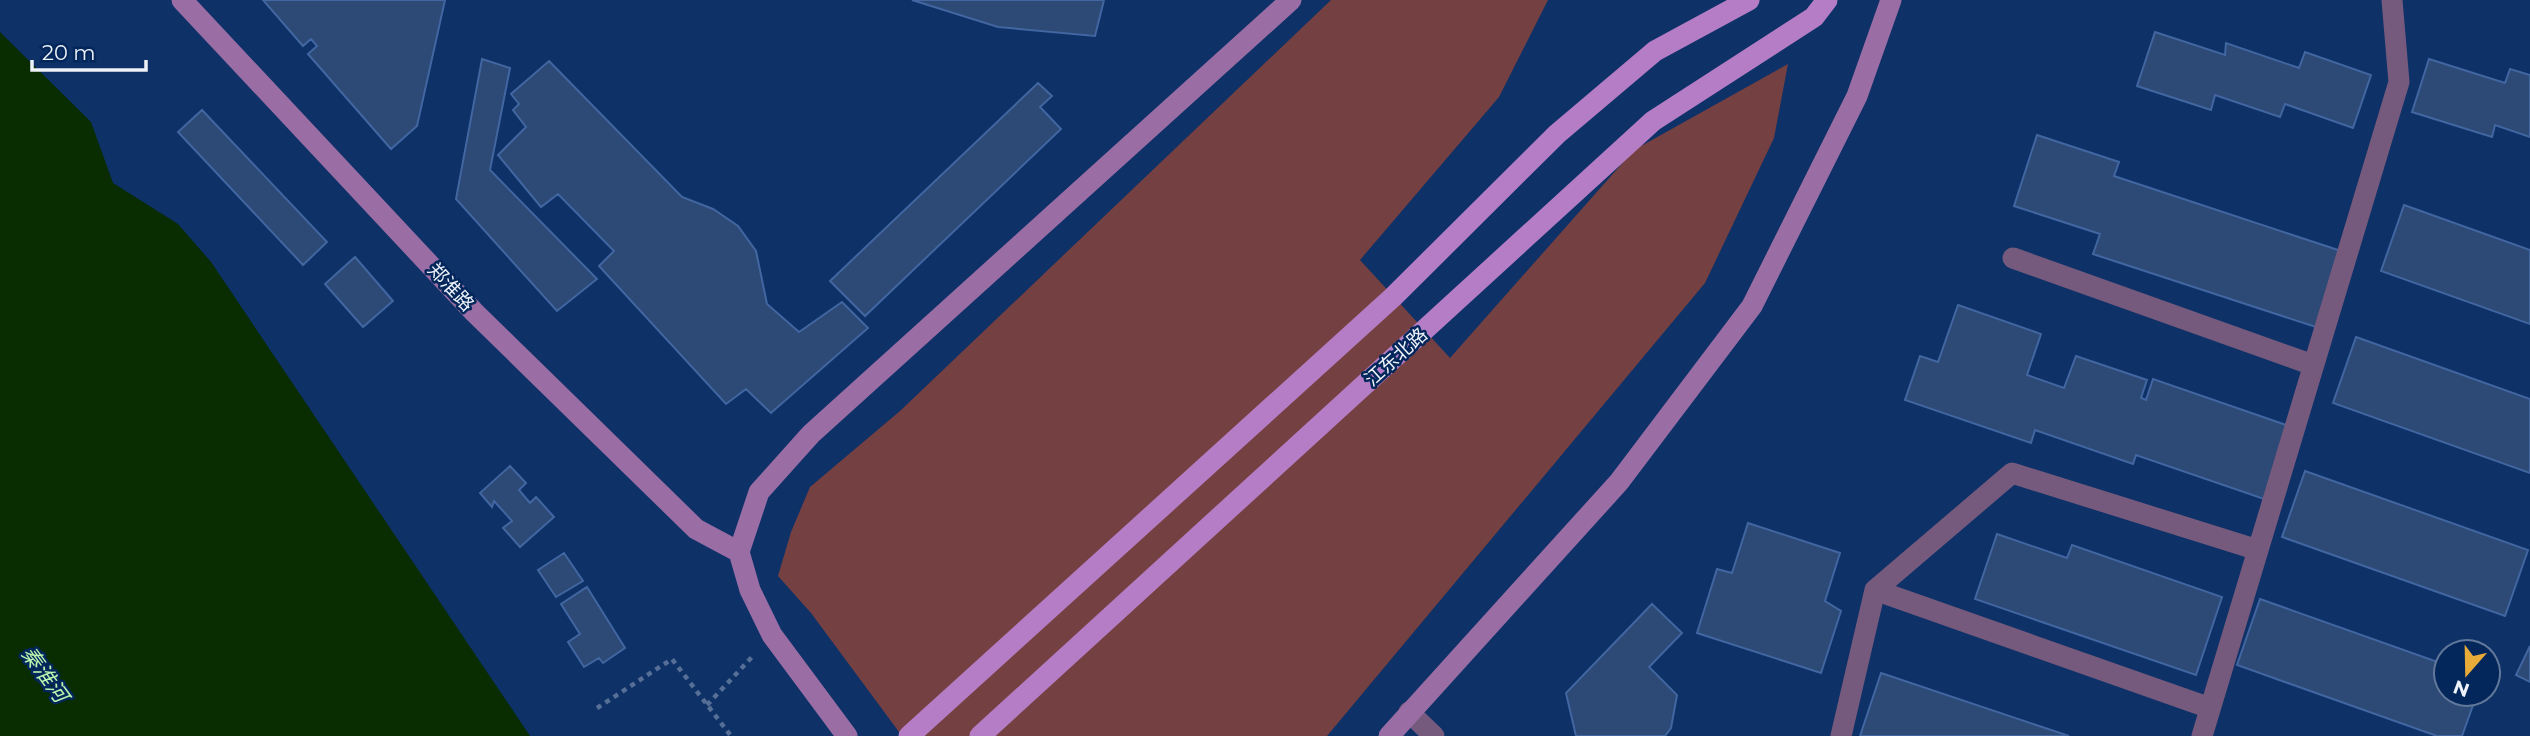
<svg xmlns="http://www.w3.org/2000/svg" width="2530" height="736" font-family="Montserrat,'Noto Sans SC',sans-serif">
<rect width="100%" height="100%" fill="#0e3167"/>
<!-- green -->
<path fill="#754041" d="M1331 0H1548L1499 97 1360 260 1450 358 1634 150 1788 64 1774 138 1705 283 1327 736H902L811 613 778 576 791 532 810 487 900 411Z"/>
<!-- water -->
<path fill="#092c00" d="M0 32 91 122 113 183 178 224 211 262 530 736H0Z"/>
<!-- building -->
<path fill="#2d4975" stroke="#4166a1" stroke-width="2" d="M263 0H445L417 126 391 149 308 54 317 46 311 39 303 46Z
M912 0H1104L1095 36 998 27Z
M2155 32 2225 55 2226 43 2299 68 2305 52 2371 75 2353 128 2285 104 2280 117 2215 95 2211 110 2137 86Z
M482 59 510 68 490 170 597 279 557 311 456 199Z
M2429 59 2505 83 2510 69 2530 75V137L2495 125 2492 137 2412 112Z
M549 61 682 197 713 209 738 226 756 251 767 304 799 332 842 302 868 328 771 413 746 389 726 404 599 266 614 251 558 194 541 207 498 155 526 127 513 110 519 104 511 94Z
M1038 83 1052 96 1040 107 1061 129 865 316 830 281Z
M202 110 327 242 303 265 178 132Z
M2037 135 2119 162 2114 176 2341 251 2316 327 2093 254 2100 234 2014 206Z
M2404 205 2530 250V324L2381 271Z
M355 257 393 301 363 327 325 284Z
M1958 305 2041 334 2027 375 2064 388 2076 356 2147 380 2141 398 2146 400 2153 379 2292 427 2267 500 2136 455 2133 464 2035 430 2031 443 1905 400 1920 356 1938 362Z
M2356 337 2530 399V473L2333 403Z
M510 466 526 483 519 490 530 503 536 497 554 517 520 547 503 528 512 521 494 501 492 507 480 493Z
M2305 471 2528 550 2505 616 2282 537Z
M1748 523 1840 553 1825 601 1841 611 1821 673 1697 633 1717 569 1732 573Z
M1997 534 2067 558 2072 545 2222 597 2196 675 1975 599Z
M564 553 583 581 556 597 538 570Z
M587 587 625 648 603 663 599 658 584 667 568 642 580 634 561 604Z
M2260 599 2446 665V694H2477L2462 736H2437L2237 665Z
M1652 604 1682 633 1649 667 1677 695 1671 728 1665 736H1576L1566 693Z
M2530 646V682L2516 675Z
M1881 673 2069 736H1860Z"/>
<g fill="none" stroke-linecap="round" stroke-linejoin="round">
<!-- path -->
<path stroke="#566f96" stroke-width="4.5" stroke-dasharray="5 5" stroke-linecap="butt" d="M707 705 752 657
M597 708 672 659 731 736"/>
<!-- street -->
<path stroke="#755a7d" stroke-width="21" d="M2013 258 2313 365
M1875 590 2210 708
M1409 712 1434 736
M1841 736 1875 590 2012 473 2258 550
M2202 736 2399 82 2392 0"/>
<!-- secondary -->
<path stroke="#9a6ea5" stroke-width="21" d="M182 0 474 312 696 529 739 552
M847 736 772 635 750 590 739 552 759 492 811 434 1291 0
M1389 736 1619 482 1752 306 1857 96 1891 0"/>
<!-- primary -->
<path stroke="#b57dc5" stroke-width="21" d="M909 736 1393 297 1557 134 1655 51 1749 0
M980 736 1653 121 1814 17 1827 0"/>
</g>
<g text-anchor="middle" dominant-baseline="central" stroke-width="5" stroke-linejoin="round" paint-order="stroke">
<!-- street labels -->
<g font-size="19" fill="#eef2f9" stroke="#03265b">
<text transform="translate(451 287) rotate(47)">郑淮路</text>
<text transform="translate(1396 357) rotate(-42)">江东北路</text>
</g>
<!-- water labels -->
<g font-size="21" font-style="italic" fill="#bdf6ae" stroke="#03265b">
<text transform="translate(45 674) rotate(54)">秦淮河</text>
</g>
</g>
<!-- north arrow -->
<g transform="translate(2467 673) rotate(200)"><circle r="33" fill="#03265b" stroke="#61789a" stroke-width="2"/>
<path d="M0-5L12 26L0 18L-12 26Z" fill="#e8ab37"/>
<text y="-10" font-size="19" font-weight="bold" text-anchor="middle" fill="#eef2f9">N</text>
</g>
<!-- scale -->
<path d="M32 60v10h114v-10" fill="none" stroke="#eef2f9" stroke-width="3.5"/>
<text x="42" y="60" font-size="21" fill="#eef2f9" stroke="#03265b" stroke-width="5" paint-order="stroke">20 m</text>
</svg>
